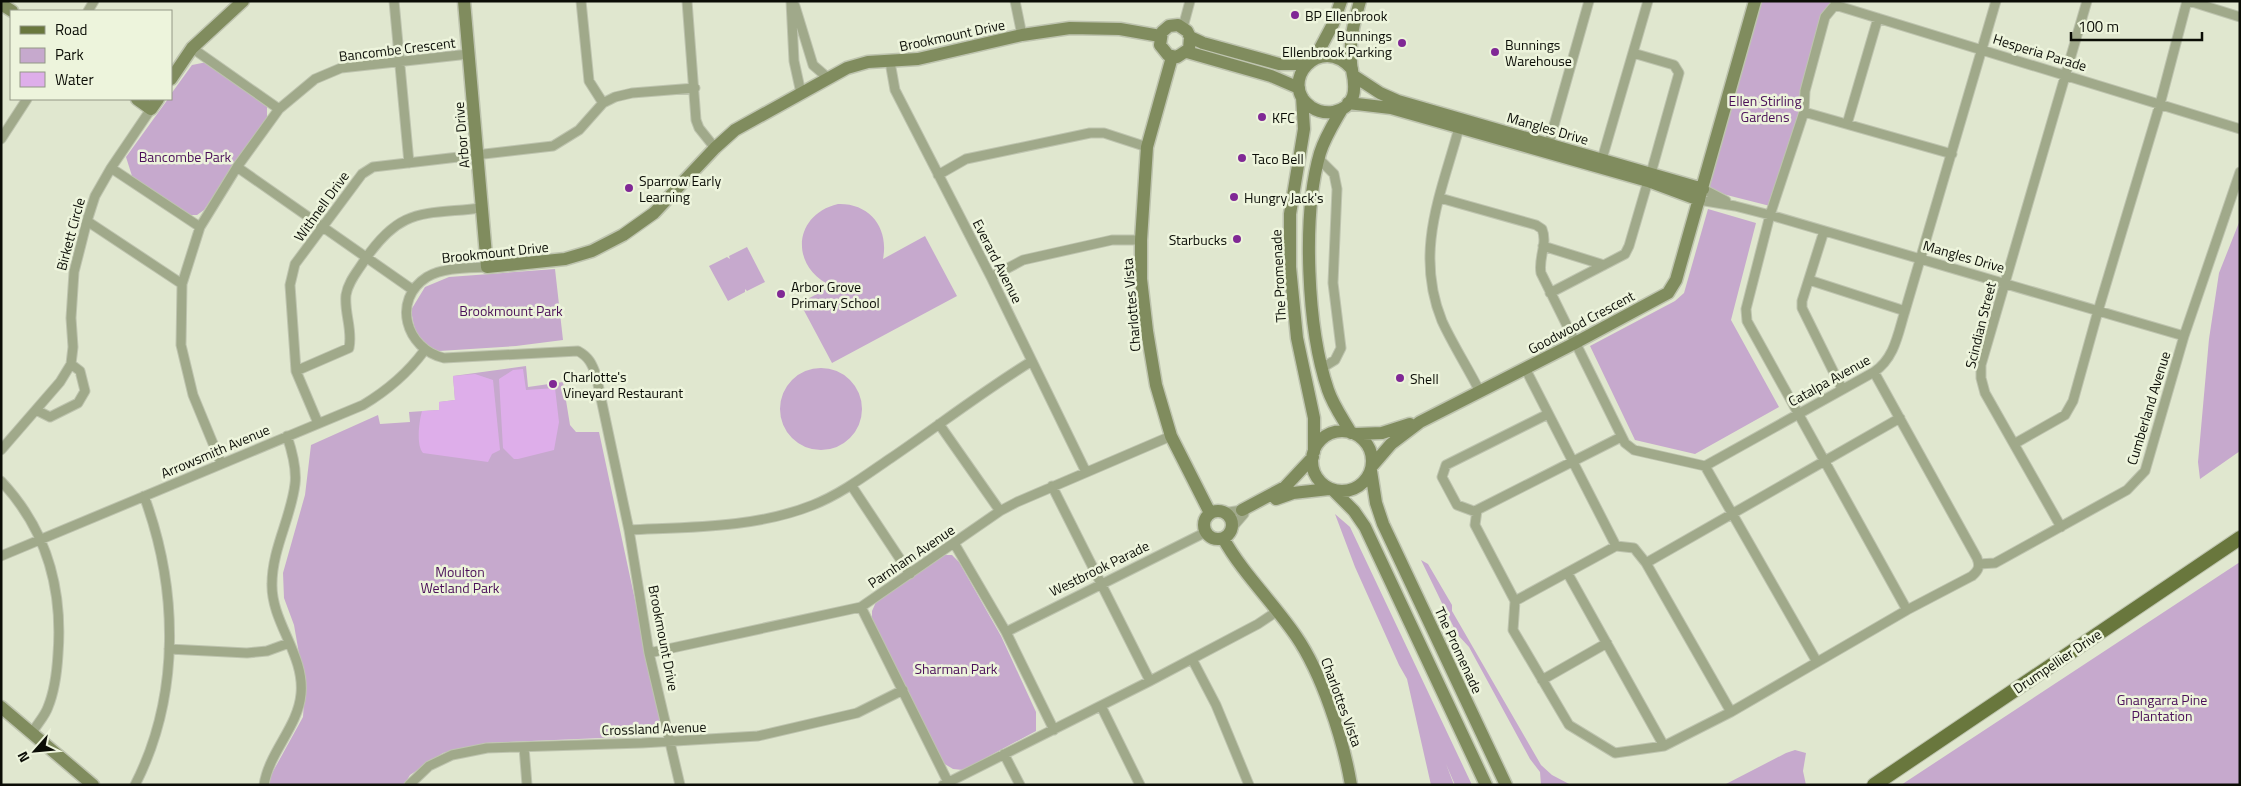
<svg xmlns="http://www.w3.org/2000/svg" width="2241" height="786" font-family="'Titillium Web',sans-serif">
<rect width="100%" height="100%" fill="#e0e7cf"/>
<!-- green -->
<path fill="#c6a9cd" d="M1755 1H1835L1829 11 1774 207 1703 189Z
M207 62 267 107V118L204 210 197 215H188L132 176 126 157 168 99H171V94L192 65Z
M838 204C870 203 889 228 883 259L925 236 957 296 832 363 800 303 832 286C790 268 792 215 838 204Z
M1708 209 1756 223 1731 320 1779 407 1695 454 1635 440 1590 346 1675 301 1684 293Z
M2240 220V451L2200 479 2198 462 2209 339 2219 273Z
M747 247 765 282 747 291 745 289V292L728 301 709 266 727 257 730 259 729 256Z
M555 269 563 340 516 346 439 351C416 343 415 332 411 310L425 287 449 277Z
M526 366 528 387 563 382 570 425 576 432H599L662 726 657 733 648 736 486 743 443 753 410 775 404 785H269L271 775 303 717 305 688 294 625 284 598 283 573 305 495 311 445 378 415 380 424 410 422 409 412 439 410V402L455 400 453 376Z
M780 409a41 41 0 1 1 82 0a41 41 0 1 1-82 0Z
M1335 514 1350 527 1472 785H1455L1446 764 1454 785H1431L1407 679 1399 665 1355 567Z
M944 555H952L959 562 1001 636 1036 712V731L963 770 953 769 943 763 872 619V611L876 602Z
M1421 560 1428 564 1452 605V611L1541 765 1552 775 1571 785H1541L1540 772 1530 759 1469 647 1457 634Z
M2240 562V785H1901Z
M1795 750 1806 753 1803 771 1806 785H1724L1786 753Z"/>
<!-- water -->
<path fill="#deaeea" d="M523 369 526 390 555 388 559 422 554 450 518 459H514L503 448 499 379 513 370Z
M475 374 493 380 500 450 492 454 488 462 423 453C416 445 419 422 422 411L439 410V402L455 400 453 376Z"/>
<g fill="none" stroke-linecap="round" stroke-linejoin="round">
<defs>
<path id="street" d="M394 1 409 163
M581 1 589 81 603 103
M687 1 696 120 699 128 715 148
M791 1 794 61 801 93
M1015 1 1022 35
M1835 1V5L2240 129
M2189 1 2240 17
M795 6 813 65 828 78
M88 11 94 1
M1183 27 1190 1
M192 48 279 109
M1633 53 1674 65 1679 73 1651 173
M890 62 895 90 991 277 1086 472
M1804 112 1805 91 1825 17 1835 5
M1847 124 1878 18
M1459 128C1441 194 1414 252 1442 321 1453 345 1468 368 1480 392
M1 139 27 99
M1547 150 1589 1
M1319 159 1334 174 1337 189 1333 283 1341 348 1335 360 1322 368
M1602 159 1648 1
M237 167 413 290
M111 168 200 227
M938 175 966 159 1090 133H1104L1147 147
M1703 189 1726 201
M1440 198 1536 225 1542 229C1548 244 1538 258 1541 273L1625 443 1634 450 1705 466 1874 372C1895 358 1898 333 1905 311L1996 1
M1699 200 1735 206 1770 215 2184 336
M87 221 182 284
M1824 231 1802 301V308L1842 389
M1543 246 1604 265
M487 267C468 268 444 267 427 277 391 300 406 349 444 358L578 351C589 357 592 364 596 375L629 530 649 653 680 785
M991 277 1023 260 1112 240H1141
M1809 280 1905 311
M1550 293 1625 254 1629 246 1648 181
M1525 368 1616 546
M296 371 349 348C353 330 344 313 346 295 348 282 357 272 364 261 401 206 423 215 482 208
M36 410 50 417 78 403 85 391 80 371 71 364
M318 423 296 371 290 285 295 264 362 174 373 167 553 146 579 130 603 103 615 97 632 93 695 88
M939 424 1000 511
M1621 437 1477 510 1475 525 1515 601 1513 630 1569 725 1615 753 1664 746 1731 712 1907 610 1972 576C1979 570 1980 566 1977 558L1874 372
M2014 444 2065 415 2073 401 2098 311 2160 104 2187 1
M1 450 60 382 71 364 73 347 71 318 74 272 87 221 95 196 111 168 151 109
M221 463 193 395 181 345 182 284 200 227 237 167 279 109 315 79 341 68 469 54
M1705 466 1817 662
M1 481C47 530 63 588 58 654 57 671 55 690 48 707 45 716 37 724 32 733
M851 485 910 574
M1052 486 1150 681
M1476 512 1457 505 1442 477 1446 465 1548 414
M1223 513 1242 510
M2061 527 1985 393 1981 378V365L2087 1
M1231 529 1244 514
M629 530C690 527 756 528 813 505 841 494 866 475 891 458 938 426 983 391 1032 361
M954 543 1006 632 1054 730
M1 556 363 405C388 390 407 374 424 351
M1646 563 1900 418
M1979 564 1995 563 2127 490 2145 471 2184 336 2240 172
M1568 574 1664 746
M1515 601 1616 546 1634 548 1646 563 1731 712
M861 607 948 782
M1907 610 1747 321 1746 309 1770 215 1804 112 1952 154
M1006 632 1206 532
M169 649 247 653 267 651 289 643
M649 653 861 607 1000 511 1017 502 1171 436
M1192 659 1216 705 1249 785
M1542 680 1607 643
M1101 706 1140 785
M524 747 527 785
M1004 754 1020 785
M135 785C181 695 178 588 144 496
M264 785C269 752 298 727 301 694 305 655 271 622 272 584 272 549 291 518 295 484 297 468 292 451 287 436
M409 785 429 766 452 755 487 748 642 743 758 736 857 713 903 690
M943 785 1150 681 1258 624 1276 612"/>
<path id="secondary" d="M464 1 487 267 565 259 592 251 623 235 654 213 715 148 735 130 847 68 868 62 918 59 1022 35 1070 28 1120 29 1160 36
M1 4 12 11
M1190 37 1189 49 1177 57 1168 55 1160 45 1162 32 1169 26 1178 25 1187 31 1190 37 1203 43 1279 64H1307
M1187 52 1271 76 1299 88
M1172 57 1147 147 1141 240V279L1147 331 1156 385 1171 436 1210 513
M1315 58 1333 24 1341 1
M1352 69C1320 32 1277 83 1311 107 1317 111 1325 113 1333 112 1357 107 1356 88 1352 70 1350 62 1351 51 1351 43 1352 28 1356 15 1360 1
M1354 76 1380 93 1398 101 1703 189
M171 79 192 48 243 1
M1302 97 1304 129 1290 214V267L1297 338 1314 418V452
M137 99 151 109 158 99
M1348 103 1391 108 1648 181 1699 200
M1342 109C1334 123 1325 137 1320 153 1302 215 1307 328 1328 390 1333 405 1343 419 1351 433
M1312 461a30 30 0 1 1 60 0a30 30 0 1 1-60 0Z
M1356 434 1382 433 1410 424
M1372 466 1391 444 1420 422 1575 343 1668 293 1676 280 1755 1
M1371 471 1376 503 1383 524 1506 785
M1333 490 1354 511 1365 527 1486 785
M1276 499 1293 493 1329 489
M1242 510 1285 487 1313 457
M1204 525a14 14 0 1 1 28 0a14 14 0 1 1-28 0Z
M1223 538C1243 574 1273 602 1296 636 1322 674 1343 738 1351 785
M1 707 93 785"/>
<path id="primary" d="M1874 785 2240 538"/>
</defs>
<!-- street casing -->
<use href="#street" stroke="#bec4af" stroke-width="11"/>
<!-- secondary casing -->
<use href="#secondary" stroke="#bec4af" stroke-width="15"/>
<!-- primary casing -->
<use href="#primary" stroke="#bec4af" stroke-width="16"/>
<!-- street -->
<use href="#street" stroke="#a0a98a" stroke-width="9"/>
<!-- secondary -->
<use href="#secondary" stroke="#808c5e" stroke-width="12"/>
<!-- primary -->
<use href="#primary" stroke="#69773d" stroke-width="14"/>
</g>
<!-- markers -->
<g fill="#802895" stroke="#edf4dc" stroke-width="2">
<circle cx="1295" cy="15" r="5"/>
<circle cx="1402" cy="43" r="5"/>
<circle cx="1495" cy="52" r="5"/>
<circle cx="1262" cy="117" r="5"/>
<circle cx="1242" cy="158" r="5"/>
<circle cx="629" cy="188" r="5"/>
<circle cx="1234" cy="197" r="5"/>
<circle cx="1237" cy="239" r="5"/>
<circle cx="781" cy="294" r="5"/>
<circle cx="1400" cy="378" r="5"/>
<circle cx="553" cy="384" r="5"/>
</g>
<g text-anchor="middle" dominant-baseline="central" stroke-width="5" stroke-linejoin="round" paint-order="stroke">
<!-- poi labels -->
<g font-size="14" fill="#0b0d06" stroke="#edf4dc" text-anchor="start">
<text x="1305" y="15">BP Ellenbrook</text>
<text x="1392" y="35" text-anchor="end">Bunnings<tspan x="1392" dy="16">Ellenbrook Parking</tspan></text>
<text x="1505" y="44">Bunnings<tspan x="1505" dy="16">Warehouse</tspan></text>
<text x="1272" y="117">KFC</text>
<text x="1252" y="158">Taco Bell</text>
<text x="639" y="180">Sparrow Early<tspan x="639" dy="16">Learning</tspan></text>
<text x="1244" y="197">Hungry Jack's</text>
<text x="1227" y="239" text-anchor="end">Starbucks</text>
<text x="791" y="286">Arbor Grove<tspan x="791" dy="16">Primary School</tspan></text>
<text x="563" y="376">Charlotte's<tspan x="563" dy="16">Vineyard Restaurant</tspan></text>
<text x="1410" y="378">Shell</text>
</g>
<!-- street labels -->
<g font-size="14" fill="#0b0d06" stroke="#edf4dc">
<text transform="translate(952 35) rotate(-12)">Brookmount Drive</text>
<text transform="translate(397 49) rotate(-7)">Bancombe Crescent</text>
<text transform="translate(2040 52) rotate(17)">Hesperia Parade</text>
<text transform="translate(1548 128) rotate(16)">Mangles Drive</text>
<text transform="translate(461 135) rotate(-95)">Arbor Drive</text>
<text transform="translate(321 206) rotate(-54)">Withnell Drive</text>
<text transform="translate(70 234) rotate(-75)">Birkett Circle</text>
<text transform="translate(495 252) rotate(-6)">Brookmount Drive</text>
<text transform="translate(1964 256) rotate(16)">Mangles Drive</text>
<text transform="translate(998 261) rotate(63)">Everard Avenue</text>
<text transform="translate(1278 276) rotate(-93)">The Promenade</text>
<text transform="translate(1131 305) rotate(-95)">Charlottes Vista</text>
<text transform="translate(1581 322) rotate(-28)">Goodwood Crescent</text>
<text transform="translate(1980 325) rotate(-76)">Scindian Street</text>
<text transform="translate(1829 380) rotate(-29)">Catalpa Avenue</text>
<text transform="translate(2148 408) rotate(-73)">Cumberland Avenue</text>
<text transform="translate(215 451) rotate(-23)">Arrowsmith Avenue</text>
<text transform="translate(911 556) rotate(-34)">Parnham Avenue</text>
<text transform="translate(1099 568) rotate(-26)">Westbrook Parade</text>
<text transform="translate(664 638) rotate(79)">Brookmount Drive</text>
<text transform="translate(1459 650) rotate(65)">The Promenade</text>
<text transform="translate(2057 661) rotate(-34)">Drumpellier Drive</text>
<text transform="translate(1342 702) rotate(70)">Charlottes Vista</text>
<text transform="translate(654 728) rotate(-2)">Crossland Avenue</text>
</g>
<!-- park labels -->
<g font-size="14" fill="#4b1059" stroke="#edf4dc">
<text x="1765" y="100">Ellen Stirling<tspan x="1765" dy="16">Gardens</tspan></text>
<text x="185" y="156">Bancombe Park</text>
<text x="511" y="310">Brookmount Park</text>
<text x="460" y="571">Moulton<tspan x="460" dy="16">Wetland Park</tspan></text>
<text x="956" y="668">Sharman Park</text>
<text x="2162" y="699">Gnangarra Pine<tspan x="2162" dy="16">Plantation</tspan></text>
</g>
</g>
<!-- border -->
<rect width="2241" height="786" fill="none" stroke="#0b0d06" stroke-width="5"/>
<!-- legend -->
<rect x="10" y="10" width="162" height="90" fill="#edf4dc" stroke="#939886"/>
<rect x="20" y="26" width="25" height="8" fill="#69773d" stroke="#939886"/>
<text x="55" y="35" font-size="15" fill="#0b0d06">Road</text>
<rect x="20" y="48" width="25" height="15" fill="#c6a9cd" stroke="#939886"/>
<text x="55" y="60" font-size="15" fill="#0b0d06">Park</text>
<rect x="20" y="72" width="25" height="15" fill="#deaeea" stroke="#939886"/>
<text x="55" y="85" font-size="15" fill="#0b0d06">Water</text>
<!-- north arrow -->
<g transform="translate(35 751) rotate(243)" stroke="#edf4dc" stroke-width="4" paint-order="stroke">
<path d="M0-4L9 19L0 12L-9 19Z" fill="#0b0d06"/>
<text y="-8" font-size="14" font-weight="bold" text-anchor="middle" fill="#0b0d06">N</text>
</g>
<!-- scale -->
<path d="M2071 32v8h131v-8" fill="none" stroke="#0b0d06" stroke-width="2.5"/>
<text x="2078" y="32" font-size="15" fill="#0b0d06" stroke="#edf4dc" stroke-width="4" paint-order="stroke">100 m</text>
</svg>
